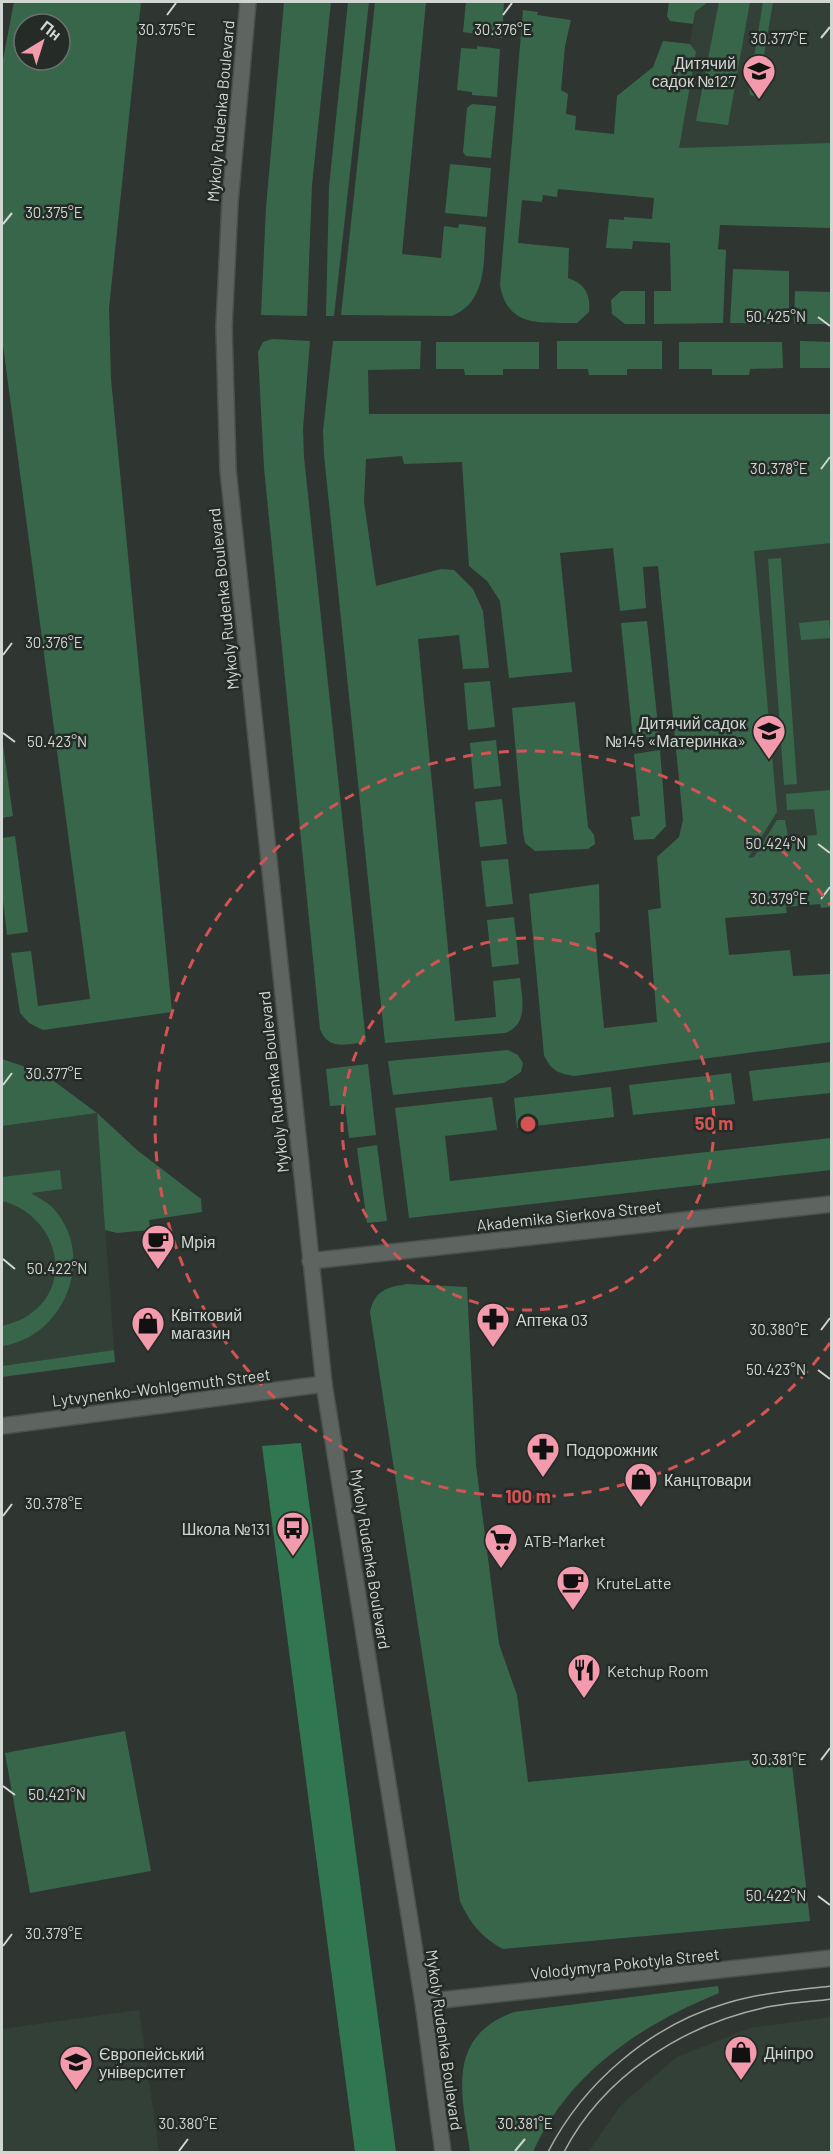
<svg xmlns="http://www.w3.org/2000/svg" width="833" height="2154" font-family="Barlow,sans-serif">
<rect width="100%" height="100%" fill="#2f3632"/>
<!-- built -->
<path fill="#334038" d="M708 2H831V211L666 216 696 53 690 44 695 12Z
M831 489V849L716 861 688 499Z
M97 1113 114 1350 2 1366V1126Z
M139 2010 159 2152H2V2029Z
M831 2017V2152H588L622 2104 677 2057 750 2028Z"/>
<!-- green -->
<path fill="#37664b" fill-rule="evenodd" d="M14 2H141L109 308 111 379 172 1012 43 1030 29 1023 20 1013 11 953 31 951 38 1006 90 999 2 338V65ZM24 24H60V60H24Z
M284 2H331L312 185 307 316 261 315 266 208Z
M348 2H369L334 316H326L329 187Z
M375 2H426L402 254 441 258 444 226 458 228 459 224 486 227C483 261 488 301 452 316L341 315Z
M466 2H504L502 38 463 32Z
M669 2H708L695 12 693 24 670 21 667 16Z
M719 2H750L728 125 696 121Z
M763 2H773L757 97 750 95 749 88Z
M523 10 538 12 537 15 571 20 565 46 561 90 568 94 566 114 576 116 575 130 614 134 617 96 653 67 663 41 690 44 696 52 679 148 831 143V228L720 225 718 249 726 250 723 323 654 324V291H671L670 243 633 241 632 249 606 248 609 219 624 220V217L652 219 654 198 558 189 557 197 543 195 542 202 522 200 518 243 569 248 568 278C585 284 591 294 589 312L577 323C541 322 508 329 500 285Z
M477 46 500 49 497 97 472 95V92L457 90 461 48 477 49Z
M472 104 496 106 491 158 466 156 463 152 467 108Z
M450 164 491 168 487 217 445 213Z
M733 269 789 271V324L730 323Z
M621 291H645V324H625L612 314 611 300Z
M795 291 831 292V324H794Z
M272 339 310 341 303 429 304 457 366 1042C347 1044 328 1051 320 1029L264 468 258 352 263 342Z
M333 341H421L420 369 368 370 369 414H831V543L754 551 777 812 748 858 754 857 777 820H785L788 837 817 835 814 809 787 810 786 794 831 790V907L821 908 820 904 786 907 787 913 725 918 729 955 790 950 793 976 831 974V1042L574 1076C558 1074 550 1069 544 1055L529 894 599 884 600 932 595 933 604 1028 657 1022 648 910 661 908 657 857 679 837 683 820 658 566 643 567 646 608 620 611 613 548 560 553 572 672 509 678 500 601 487 581 469 566 462 462 404 464 402 456 366 459 364 502 376 586 441 569 454 570 473 589 483 611 489 668 463 669 459 635 418 639 455 1021 496 1017 493 981 520 978C522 999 529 1024 505 1033L385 1043 324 455 323 431Z
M557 341H662V369H627V375H589L588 369H557Z
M800 341 831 342V368H800Z
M436 342H539V369H503V375H465L464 369H436Z
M679 342H782L783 368 750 369 749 375H712V369H679Z
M781 558 797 784 784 785 768 559Z
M829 620 831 638 801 640 799 623Z
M647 621 659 736 633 739 621 623Z
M490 681 495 727 468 730 464 683Z
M575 702 588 827 594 835 595 844 588 849 535 851 525 843 523 832 512 708Z
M2 738 13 816 2 818Z
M496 740 501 786 474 789 470 743Z
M660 750 666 826 654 839 634 840 631 817 640 816 634 754Z
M502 799 507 844 480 847 475 802Z
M15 836 28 932 7 935 2 891V838Z
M508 859 513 904 486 907 481 861Z
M514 917 519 964 492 967 487 920Z
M508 1050 518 1055 523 1063 521 1072 504 1083 393 1095 388 1061Z
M2 1059 43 1073 97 1113 137 1150 201 1199 202 1212 149 1220 150 1230 117 1233 105 1230 97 1113 2 1126Z
M831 1062V1093L753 1101 749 1071Z
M368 1064 376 1135 349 1138 345 1105 330 1106 326 1069Z
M731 1073 735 1104 633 1115 629 1085Z
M611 1087 614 1117 517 1128 514 1098Z
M492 1097 497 1130 445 1136 450 1181 831 1138V1170L409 1218 395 1108Z
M377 1145 387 1221 367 1223 357 1148Z
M60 1170 62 1189 31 1193C37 1197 45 1201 51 1206 98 1253 66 1337 2 1346V1316L3 1326C11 1323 22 1320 29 1315 77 1282 55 1214 2 1201V1177Z
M408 1284 467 1287 476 1465 499 1644 517 1695 528 1782 791 1756 810 1921 503 1949C481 1937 470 1923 460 1901L370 1312C375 1290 387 1287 408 1284Z
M114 1350 115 1362 2 1377V1366Z
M125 1731 151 1871 30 1893 5 1753Z
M718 1986 719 1993C641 2025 569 2072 533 2152H470C462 2095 445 2037 514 2012Z"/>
<!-- forest -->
<path fill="#307650" d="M301 1443 396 2152H355L262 1446Z"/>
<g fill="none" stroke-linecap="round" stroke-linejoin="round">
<defs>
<path id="minor" d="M310 1261 832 1204
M2 1426 324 1384"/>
<path id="tertiary" d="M248 2 230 202 224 327 228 470 324 1384 423 2002 443 2152
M423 2002 832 1958"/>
</defs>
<!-- minor casing -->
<use href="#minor" stroke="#4b524e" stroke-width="18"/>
<!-- tertiary casing -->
<use href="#tertiary" stroke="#4b524e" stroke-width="18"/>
<!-- minor -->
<use href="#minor" stroke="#5e6560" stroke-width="15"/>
<!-- tertiary -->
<use href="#tertiary" stroke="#5e6560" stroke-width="15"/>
<!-- tram -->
<path stroke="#a6aba8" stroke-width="1.5" d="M548 2152C584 2082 651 2025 727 2003 761 1993 797 1990 832 1986
M564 2152C603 2077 681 2026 763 2008 785 2003 809 2002 832 1999"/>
</g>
<!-- ticks -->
<path fill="none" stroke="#d1d6d3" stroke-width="2" d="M167 15 176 3M503 15 512 3M821 38 830 27M3 224 12 213M818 317 830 326M821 469 830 457M3 655 12 643M3 733 15 742M818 844 830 853M821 899 830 887M3 1085 12 1073M3 1259 15 1269M821 1330 830 1318M818 1370 830 1379M3 1516 12 1504M821 1760 830 1748M3 1786 15 1795M818 1896 830 1905M3 1946 12 1934M179 2151 188 2139M515 2151 525 2139"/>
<!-- distance rings -->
<g fill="none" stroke="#d55453" stroke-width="3" stroke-dasharray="10 8">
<circle cx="528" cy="1124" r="186"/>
<path d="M830 1343A373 373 0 1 1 830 905"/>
</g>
<!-- icons -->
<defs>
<symbol id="school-pin" viewBox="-11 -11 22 30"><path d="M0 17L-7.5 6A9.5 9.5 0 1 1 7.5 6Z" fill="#f39aac" stroke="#252c28"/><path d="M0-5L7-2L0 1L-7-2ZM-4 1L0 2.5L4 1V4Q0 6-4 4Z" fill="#111"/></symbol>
<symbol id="cafe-pin" viewBox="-11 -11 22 30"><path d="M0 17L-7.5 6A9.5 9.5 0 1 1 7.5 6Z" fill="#f39aac" stroke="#252c28"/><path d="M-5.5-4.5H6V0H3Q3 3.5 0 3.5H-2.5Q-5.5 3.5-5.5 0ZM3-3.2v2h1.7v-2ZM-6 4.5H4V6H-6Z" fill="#111"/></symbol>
<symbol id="pharmacy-pin" viewBox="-11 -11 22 30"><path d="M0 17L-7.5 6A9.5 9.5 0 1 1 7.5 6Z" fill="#f39aac" stroke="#252c28"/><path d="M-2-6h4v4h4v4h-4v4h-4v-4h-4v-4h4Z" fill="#111"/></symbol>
<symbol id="shop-pin" viewBox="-11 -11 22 30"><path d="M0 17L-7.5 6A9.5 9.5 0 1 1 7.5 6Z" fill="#f39aac" stroke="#252c28"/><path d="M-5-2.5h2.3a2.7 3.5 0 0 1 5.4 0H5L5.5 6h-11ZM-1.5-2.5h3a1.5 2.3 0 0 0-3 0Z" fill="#111"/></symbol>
<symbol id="bus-pin" viewBox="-11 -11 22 30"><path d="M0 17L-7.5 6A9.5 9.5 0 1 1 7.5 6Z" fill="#f39aac" stroke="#252c28"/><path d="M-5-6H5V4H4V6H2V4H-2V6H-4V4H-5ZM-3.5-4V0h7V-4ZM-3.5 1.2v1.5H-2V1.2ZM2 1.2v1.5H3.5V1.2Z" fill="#111"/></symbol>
<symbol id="supermarket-pin" viewBox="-11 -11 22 30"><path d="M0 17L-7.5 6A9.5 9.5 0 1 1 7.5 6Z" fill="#f39aac" stroke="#252c28"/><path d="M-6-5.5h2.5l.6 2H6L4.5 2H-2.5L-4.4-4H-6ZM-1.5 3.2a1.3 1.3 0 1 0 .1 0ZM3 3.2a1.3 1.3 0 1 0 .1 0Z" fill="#111"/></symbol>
<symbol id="restaurant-pin" viewBox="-11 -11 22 30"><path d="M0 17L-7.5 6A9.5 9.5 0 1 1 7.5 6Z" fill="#f39aac" stroke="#252c28"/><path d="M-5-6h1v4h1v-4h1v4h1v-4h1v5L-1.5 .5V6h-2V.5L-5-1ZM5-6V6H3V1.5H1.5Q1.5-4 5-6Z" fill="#111"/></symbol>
<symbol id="university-pin" viewBox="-11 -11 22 30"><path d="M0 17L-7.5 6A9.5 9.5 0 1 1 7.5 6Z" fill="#f39aac" stroke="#252c28"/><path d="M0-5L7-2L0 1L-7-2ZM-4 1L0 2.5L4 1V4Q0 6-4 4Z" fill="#111"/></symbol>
</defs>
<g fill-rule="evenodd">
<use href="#school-pin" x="740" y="52" width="38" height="52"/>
<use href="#school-pin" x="750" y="712" width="38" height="52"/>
<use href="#cafe-pin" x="139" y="1222" width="38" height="52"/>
<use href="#pharmacy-pin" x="474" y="1300" width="38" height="52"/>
<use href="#shop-pin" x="129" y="1304" width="38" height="52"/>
<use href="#pharmacy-pin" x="524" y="1430" width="38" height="52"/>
<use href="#shop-pin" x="622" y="1460" width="38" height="52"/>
<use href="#bus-pin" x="274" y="1509" width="38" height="52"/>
<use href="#supermarket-pin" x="482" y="1521" width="38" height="52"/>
<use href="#cafe-pin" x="554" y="1563" width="38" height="52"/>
<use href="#restaurant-pin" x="565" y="1651" width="38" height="52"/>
<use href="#shop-pin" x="722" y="2033" width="38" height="52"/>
<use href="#university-pin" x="57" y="2043" width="38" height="52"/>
</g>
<g text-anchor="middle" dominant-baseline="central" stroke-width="5" stroke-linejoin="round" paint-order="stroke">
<!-- poi labels -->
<g font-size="16" fill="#d1d6d3" stroke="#252c28" text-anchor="start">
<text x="736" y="62" text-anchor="end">Дитячий<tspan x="736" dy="18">садок №127</tspan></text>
<text x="746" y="722" text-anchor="end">Дитячий садок<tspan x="746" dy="18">№145 «Материнка»</tspan></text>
<text x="181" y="1241">Мрія</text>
<text x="171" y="1314">Квітковий<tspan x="171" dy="18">магазин</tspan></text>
<text x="516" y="1319">Аптека 03</text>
<text x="566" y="1449">Подорожник</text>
<text x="664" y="1479">Канцтовари</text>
<text x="270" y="1528" text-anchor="end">Школа №131</text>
<text x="524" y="1540">ATB-Market</text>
<text x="596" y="1582">KruteLatte</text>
<text x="607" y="1670">Ketchup Room</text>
<text x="764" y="2052">Дніпро</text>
<text x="99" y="2053">Європейський<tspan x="99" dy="18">університет</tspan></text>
</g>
<!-- street labels -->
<g font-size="16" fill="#d1d6d3" stroke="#252c28">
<text transform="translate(220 111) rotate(-85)">Mykoly Rudenka Boulevard</text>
<text transform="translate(223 599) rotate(-96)">Mykoly Rudenka Boulevard</text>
<text transform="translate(273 1082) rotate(-96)">Mykoly Rudenka Boulevard</text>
<text transform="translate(569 1215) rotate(-6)">Akademika Sierkova Street</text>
<text transform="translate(161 1387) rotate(-7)">Lytvynenko-Wohlgemuth Street</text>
<text transform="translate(371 1559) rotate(81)">Mykoly Rudenka Boulevard</text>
<text transform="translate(625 1963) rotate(-6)">Volodymyra Pokotyla Street</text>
<text transform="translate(445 2040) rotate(82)">Mykoly Rudenka Boulevard</text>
</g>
</g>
<g font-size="15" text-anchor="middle" fill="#d1d6d3" stroke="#252c28" stroke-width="5" stroke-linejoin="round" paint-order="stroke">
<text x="167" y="35">30.375°E</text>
<text x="503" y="35">30.376°E</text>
<text x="779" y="44">30.377°E</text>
<text x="54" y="218">30.375°E</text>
<text x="776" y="322">50.425°N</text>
<text x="779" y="474">30.378°E</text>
<text x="54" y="648">30.376°E</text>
<text x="57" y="747">50.423°N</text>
<text x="776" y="849">50.424°N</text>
<text x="779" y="904">30.379°E</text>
<text x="54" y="1079">30.377°E</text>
<text x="57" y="1274">50.422°N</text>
<text x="779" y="1335">30.380°E</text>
<text x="776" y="1375">50.423°N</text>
<text x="54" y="1509">30.378°E</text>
<text x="779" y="1765">30.381°E</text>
<text x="57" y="1800">50.421°N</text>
<text x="776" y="1901">50.422°N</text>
<text x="54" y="1939">30.379°E</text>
<text x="188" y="2129">30.380°E</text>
<text x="525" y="2129">30.381°E</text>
</g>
<circle cx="528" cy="1124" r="9" fill="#d55453" stroke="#252c28" stroke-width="3"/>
<g font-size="18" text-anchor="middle" font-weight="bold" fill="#d55453" stroke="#252c28" stroke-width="5" stroke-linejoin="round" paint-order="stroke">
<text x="714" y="1130">50 m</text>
<text x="528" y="1503">100 m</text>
</g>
<!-- border -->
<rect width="833" height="2154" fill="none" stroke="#d1d6d3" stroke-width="6"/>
<!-- north arrow -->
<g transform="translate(42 42) rotate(38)"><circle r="28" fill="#252c28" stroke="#6a706c" stroke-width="1.5"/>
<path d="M0-4.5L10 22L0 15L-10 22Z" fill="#f39aac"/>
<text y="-9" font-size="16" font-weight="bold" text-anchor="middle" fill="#d1d6d3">Пн</text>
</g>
</svg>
